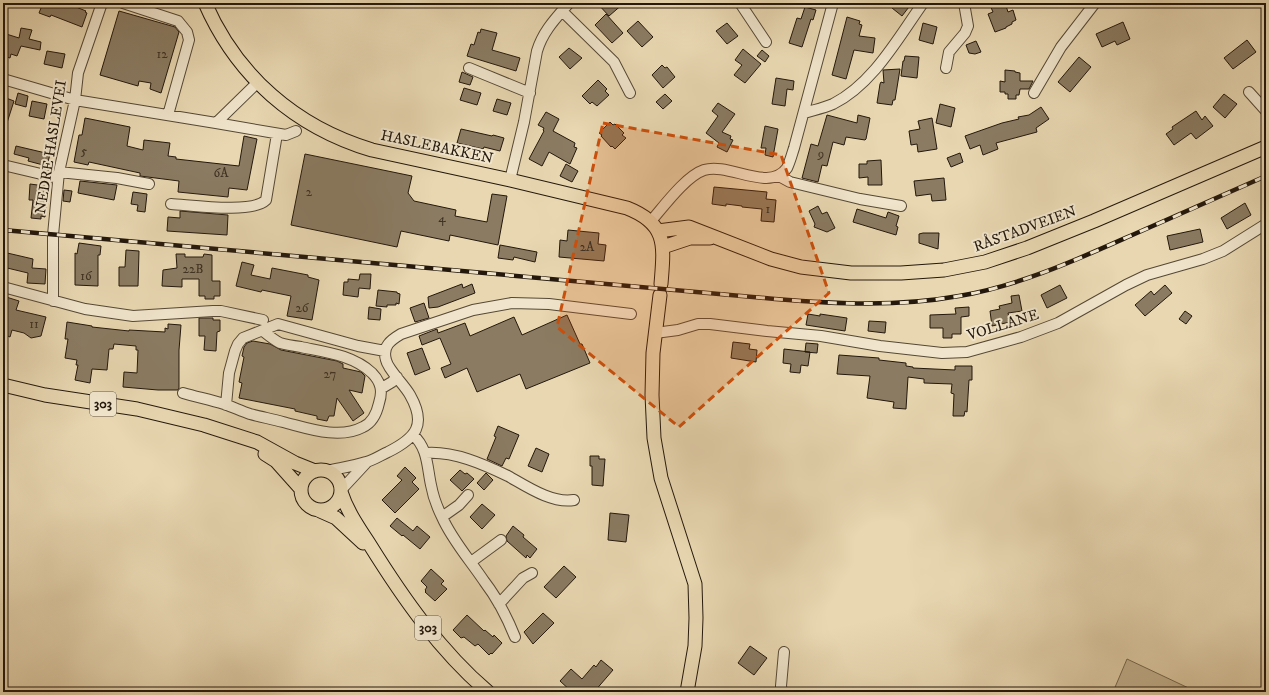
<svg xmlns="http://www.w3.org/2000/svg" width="1269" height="695" font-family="'IM FELL DW Pica',serif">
<rect width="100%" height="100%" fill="#e8d7b1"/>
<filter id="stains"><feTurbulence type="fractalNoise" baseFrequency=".005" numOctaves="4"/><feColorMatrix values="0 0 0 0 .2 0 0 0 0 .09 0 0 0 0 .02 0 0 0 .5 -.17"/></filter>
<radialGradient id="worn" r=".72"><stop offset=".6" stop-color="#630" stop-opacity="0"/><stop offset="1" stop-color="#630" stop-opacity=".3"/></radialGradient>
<!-- green -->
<path fill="#c7b795" stroke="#766850" d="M1127 659 1197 692H1113Z"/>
<!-- building -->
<path fill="#8a7b62" stroke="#24180c" d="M43 3H78L76 7 86 11 85 12 87 13 82 27 51 15 50 17 39 13Z
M597 3H624L609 16Z
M895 3H912L902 16 892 8Z
M989 3H1005L1008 12 1013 10 1016 20 1012 22V24L1006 27V28L995 32 988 14 993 12Z
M805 7 816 10 813 20 811 19 802 47 789 43 797 18 801 19Z
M119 11 175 27 179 32 161 93 150 89 151 83 139 81 138 86 100 75Z
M606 14 623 33 612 43 595 25Z
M847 17 860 21 859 24 862 25 859 36 875 38 873 53 854 50 846 79 832 75Z
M638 21 653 37 642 47 627 31Z
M1123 22 1130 39 1117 45 1115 41 1102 47 1096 34Z
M727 23 738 36 727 44 716 31Z
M923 23 937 27 933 44 919 40Z
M21 28 32 30 29 39 41 42 40 50 21 46 17 56 11 54 10 58 3 56V33L19 38Z
M481 29 497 33 492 50 520 58 516 71 467 56 471 44 474 45 478 32 480 33Z
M1247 40 1256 52 1233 69 1224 58Z
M976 41 981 52 975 54 969 53 966 45Z
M569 48 582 58 570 69 559 57Z
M743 49 761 64 745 83 734 75 742 65 735 60Z
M762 50 769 56 765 62 757 56Z
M47 51 65 54 62 68 44 64Z
M905 56 919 57 917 78 901 76 903 61H904Z
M1079 57 1091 67 1070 92 1058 82Z
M662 65 665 68 667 67 675 77 663 88 652 75Z
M900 69 895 100H893L892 105 877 103 880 84 881 82 884 83 883 70Z
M1005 70 1015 71V72L1020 73V81H1033L1029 89H1020L1019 95H1016V99H1008V94H1005V92H1000V81L1005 82Z
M462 72 473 77 470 85 459 82Z
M776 78 794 81 793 90 787 89 785 106 772 104Z
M598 80 607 89 605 91 609 95 597 106 592 102 590 104 582 96Z
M464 88 481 93 477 105 460 100Z
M18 93 28 96 26 107 15 104Z
M665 94 672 101 663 109 656 102Z
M1224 94 1237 104 1225 118 1213 107Z
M6 98 14 101 5 129H3V101L5 102Z
M497 99 511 103 507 115 493 111Z
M32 101 47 104 44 119 29 116Z
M718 103 735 114 722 132 731 136 730 139 733 140 727 152 717 147 719 143 706 133 718 116 712 111Z
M940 104 955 108 951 127 936 123Z
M1041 107 1049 119 1036 128 1037 132 996 143 998 149 983 155 980 145 970 149 965 136 1002 123 1019 119 1018 117 1029 115Z
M1196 111 1202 120 1205 116 1213 126 1196 139 1191 133 1174 145 1166 134 1173 129 1172 127Z
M546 112 559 119 553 131 575 143 574 147 577 148 570 164 549 152 542 166 529 159 544 131 543 130 544 128 538 125Z
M827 115 857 123 858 115 870 118 866 139 865 140 846 137 844 145 833 142 827 166 822 165 818 182 802 178 811 144 818 146Z
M85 118 130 127 127 146 143 150 144 140 170 143 168 156 176 157V159L239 166 244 136 257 139 247 190 229 188 228 197 178 192 179 181 140 176V173L89 162 88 165 74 162 79 135H82Z
M932 118 937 149 918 152 917 144 911 145 909 131 920 129 918 121Z
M610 122 613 125 615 124 624 133 622 135 626 138 615 149 612 146 611 147 601 136 602 135 599 133Z
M765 126 778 129 773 157 765 155 766 148H761Z
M461 129 492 136 493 135 504 138 500 151 484 147 483 149 457 143Z
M16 146 50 154 47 166 28 161 29 158 14 154Z
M960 153 963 162 951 167 947 158Z
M305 154 412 176 408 193 414 201 456 210 455 216 487 222 492 194 507 196 498 245 450 235 449 241 401 231 397 247 291 225Z
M881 160 882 185H868V177L859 178V164H867V161Z
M566 164 578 171 572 182 560 176Z
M944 178 946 200 932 201 931 194 916 196 914 181Z
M80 181 117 185 114 200 78 193Z
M30 184 45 186 44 191H47L45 217 41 216V219L31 218 33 200H29Z
M714 187 767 192 766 199 776 200 774 222 761 221 762 209 742 207V206L726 204V206L712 204Z
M64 190 72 191 70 202 63 201Z
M133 192 147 194 145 212 137 211 138 205 131 204Z
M1245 203 1251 215 1227 229 1221 218Z
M818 206 822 214 827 212 835 228 827 232 814 227 815 224 809 211Z
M857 209 886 218 888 212 899 216 896 226 898 227 896 235 853 222Z
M180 211 228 215 227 235 167 231 168 217 180 218Z
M1200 229 1203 242 1170 250 1167 236Z
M568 230 599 233 598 244 606 245 604 261 559 257 560 240 567 241Z
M923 233H939L938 249 919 243V234Z
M79 243 101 246 100 255H98V286L75 285V253L77 254Z
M500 245 537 252 535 262 514 257 513 260 498 258Z
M126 250 139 251 138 286H119V267H125Z
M3 252 33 259 32 268 46 269 45 284 27 283 28 273 3 267Z
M176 254H185V257H203L204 254 212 255V281H220V296H214V299H205V296H199V279H182V287L162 286 163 270 177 268Z
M242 262 254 265 251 275 270 279 272 268 308 275V277L319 280 312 320 287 316 291 296 262 290 261 292 236 286Z
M360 274H371L370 289 359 288 358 297 343 295 344 282H348V279L359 280Z
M462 284 463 288 472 284 475 293 438 307 429 308 428 297Z
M1060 285 1067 298 1047 308 1041 295Z
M1165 285 1172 293 1145 316 1135 305 1151 291 1154 295Z
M378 290 397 292V293L400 294 399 304 396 303V305H387V307L376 306Z
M1019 295 1022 311 1008 313 1010 322 992 326 990 311 1000 309 999 306 1012 303 1011 296Z
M3 296 19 301 16 310 46 317 41 336 31 338 24 333 12 330 10 337 3 334Z
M424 303 429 318 415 322 410 308Z
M369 307 381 309 380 320 368 319Z
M969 307V316L961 317V334H952V338H943V328H930V315L956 314 955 308Z
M1185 311 1192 316 1186 324 1179 319Z
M808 314 820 316V314L847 318 845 331 806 325Z
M567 315 580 344H582L590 363 526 389 520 374 477 392 467 368 445 378 441 368 451 364 440 338 422 345 419 336 437 329 438 333 465 323 470 336 514 317 522 335Z
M199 318H213V320H220V331L217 332 216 351 204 350 205 336H199Z
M869 321 886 322 885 333 868 331Z
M67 322 92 326V327L129 331V330L165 332V328L168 329V324L181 325 179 350V388L178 390H158L123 387 124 372 137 373 138 350H136V346L114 344 113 349H109L107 370 92 369 90 383 75 380 78 365H76L77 360 65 358 68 339H65Z
M253 341 270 344 281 350 337 361 343 364V368L361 372 365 376 362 393 349 390 364 413 353 421 337 398 334 416H329L327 421 317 419V416L295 411V409L239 398 242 383 239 382 244 357 242 356 244 347 247 343Z
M733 342 750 344 749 349 757 350 756 362 731 358Z
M806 343 818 344 817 353 805 352Z
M422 348 430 369 415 375 407 353Z
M784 349 810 352 808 366 801 365 800 373 790 372 791 364 783 363Z
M839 355 879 358V360L906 363V366L913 367V368L955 370V366H972V380H969L967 412 965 411 964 416H953L954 394 951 393 952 384 924 383V379L908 377 906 409 893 408 894 402 867 398 870 376 837 374Z
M498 426 519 435 509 459 506 458 502 466 487 459 496 437 494 436Z
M536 448 549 454 542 472 528 466Z
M590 456H599V459H605L603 486 592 485V466H590Z
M405 467 416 478 412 482 419 489 395 513 382 500 402 480 397 476Z
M460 470 465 474 467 473 474 479 462 491 450 480Z
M486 473 493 480 484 490 477 483Z
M482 504 495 515 482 529 470 517Z
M610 513 629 515 626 542 608 540Z
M397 518 413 531 417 526 430 537 420 549 403 535 402 536 390 526Z
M513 526 524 535 523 537 537 549 530 558 527 555 526 558 507 541 506 536Z
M564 566 576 577 556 598 544 587Z
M431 569 444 581 441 584 447 589 435 601 425 592 426 591 425 590 427 587 421 581Z
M543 613 554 623 533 644 524 632Z
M467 615 484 631 485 630 493 637 494 635 502 643 492 654 491 653 489 655 478 644 475 646 464 637 461 638 453 630Z
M750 646 767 658 754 675 738 663Z
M601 660 613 670 594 692H572L560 681 571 669 582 679 594 665 596 667Z"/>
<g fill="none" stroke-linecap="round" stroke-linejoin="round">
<defs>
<path id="minor" d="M123 3 178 21 187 32 189 40 168 115
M740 3 766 42
M562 11 614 62 630 93
M469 68 530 93
M946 68 949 52 965 33 968 26 964 3
M3 79 75 100 216 123 258 82
M1249 92 1266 111
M1034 93 1061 47 1095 3
M804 113C814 110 824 108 833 104 873 84 898 38 923 3
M216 123 286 135 296 131
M3 165 58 178
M59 172 117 178 149 184
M779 176 790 182 860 199 901 206
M510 180 524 122 537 51C543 31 556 18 569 3
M171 204C191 205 252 214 266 200L277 134
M651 221C664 206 686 176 704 170 729 162 769 193 787 168 790 162 792 154 794 148L833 3
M3 287 85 309 133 316 213 311H221L263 320
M53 301V235L59 172 75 100 78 73 102 3
M655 333 678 330 698 324H710L767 331 821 336 880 346 942 353 967 352 1021 337 1058 323 1126 285 1147 275 1203 259 1223 251 1266 224
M382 388 392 382 397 377
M183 393C197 397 211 400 224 404 233 407 241 411 250 414 261 417 272 419 283 422 307 428 339 440 363 427 372 423 377 412 379 403 383 391 381 382 372 373 353 355 325 352 301 347 294 346 287 345 280 343 274 340 268 335 263 331
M226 405 229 373 235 351 238 344 243 338 278 324 358 346 385 351
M413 435C428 448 427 467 431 485 433 496 437 507 442 517 452 540 470 560 484 581 497 598 507 617 515 637
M426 453C454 451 483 464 508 476 526 486 552 504 574 500
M327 471C340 468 354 466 366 462 374 460 381 455 388 452 416 438 427 425 410 395 404 384 388 370 386 360 382 346 391 340 401 334L473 310 512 303 549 304 631 314
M341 490 367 462
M442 517 459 505 468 495
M471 562 501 540
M499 604 523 578 532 573
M782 692 781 686 784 652"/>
<path id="major" d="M205 3C237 76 295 127 372 150L510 180 627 208C668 224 664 246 661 284
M658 231 689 227 771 259 801 267 851 273H901L944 270 985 262 1027 248 1094 221 1266 147
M663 247 690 238H710
M660 295 653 353 652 395 654 438 661 478 695 584 696 618 695 646 687 692
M3 385 45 395 137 409 204 425 257 442 295 463 315 471
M265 454 276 461 301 489
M301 490a20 20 0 1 1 40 0a20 20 0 1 1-40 0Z
M341 492C347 511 359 528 370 545 403 598 440 651 488 692
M318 510 336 518 363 543"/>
</defs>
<!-- minor casing -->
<use href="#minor" stroke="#554835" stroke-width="12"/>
<!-- major casing -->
<use href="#major" stroke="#24180c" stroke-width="15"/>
<!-- minor -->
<use href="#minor" stroke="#f0e5cc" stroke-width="10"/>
<!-- major -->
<use href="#major" stroke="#e8d7b1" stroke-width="13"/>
<defs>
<path id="rail" d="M3 230 775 299C837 304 898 307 959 296 1019 286 1076 260 1130 236 1176 216 1221 196 1266 176"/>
</defs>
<!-- rail casing -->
<use href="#rail" stroke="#24180c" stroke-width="4.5"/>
<!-- rail -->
<use href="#rail" stroke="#f0e5cc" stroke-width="3" stroke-dasharray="9" stroke-linecap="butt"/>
</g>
<!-- marked area -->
<path fill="#cb4f0c" fill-opacity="0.2" stroke="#cb4f0c" stroke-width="3" stroke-dasharray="8 5" stroke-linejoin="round" d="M603 123 781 155 829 293 679 427 557 327Z"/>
<g text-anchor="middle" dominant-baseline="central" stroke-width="4" stroke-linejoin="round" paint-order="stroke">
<!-- number labels -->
<g font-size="13" fill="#3e3122">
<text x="162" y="54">12</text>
<text x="84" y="151">5</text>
<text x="821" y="154">9</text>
<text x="221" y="173">6A</text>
<text x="309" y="192">2</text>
<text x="768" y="209">1</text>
<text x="442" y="218">4</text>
<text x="587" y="247">2A</text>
<text x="193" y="269">22B</text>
<text x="86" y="276">16</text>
<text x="302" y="308">26</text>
<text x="34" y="324">11</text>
<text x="330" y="374">27</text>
</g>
<!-- shield labels -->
<g fill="#f0e5cc" stroke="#615646" stroke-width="1">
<rect x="90" y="392" width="26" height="24" rx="3"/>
<rect x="415" y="616" width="26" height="24" rx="3"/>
</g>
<g font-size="14" font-weight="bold" fill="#24180c">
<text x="103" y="404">303</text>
<text x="428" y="628">303</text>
</g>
<!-- street labels -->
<g font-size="15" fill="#24180c" stroke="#f0e5cc">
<text transform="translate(51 147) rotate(-81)">NEDRE HASLEVEI</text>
<text transform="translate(437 147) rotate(12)">HASLEBAKKEN</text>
<text transform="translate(1025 229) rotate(-20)">RÅSTADVEIEN</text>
<text transform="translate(1003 325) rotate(-17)">VOLLANE</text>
</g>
</g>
<!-- margin -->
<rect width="1269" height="695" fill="none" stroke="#e8d7b1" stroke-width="16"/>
<rect x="4" y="4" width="1261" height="687" fill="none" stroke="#24180c" stroke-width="2"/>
<rect x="8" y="8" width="1253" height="679" fill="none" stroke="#24180c"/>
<rect width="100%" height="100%" filter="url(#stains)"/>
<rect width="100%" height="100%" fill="url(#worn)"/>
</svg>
